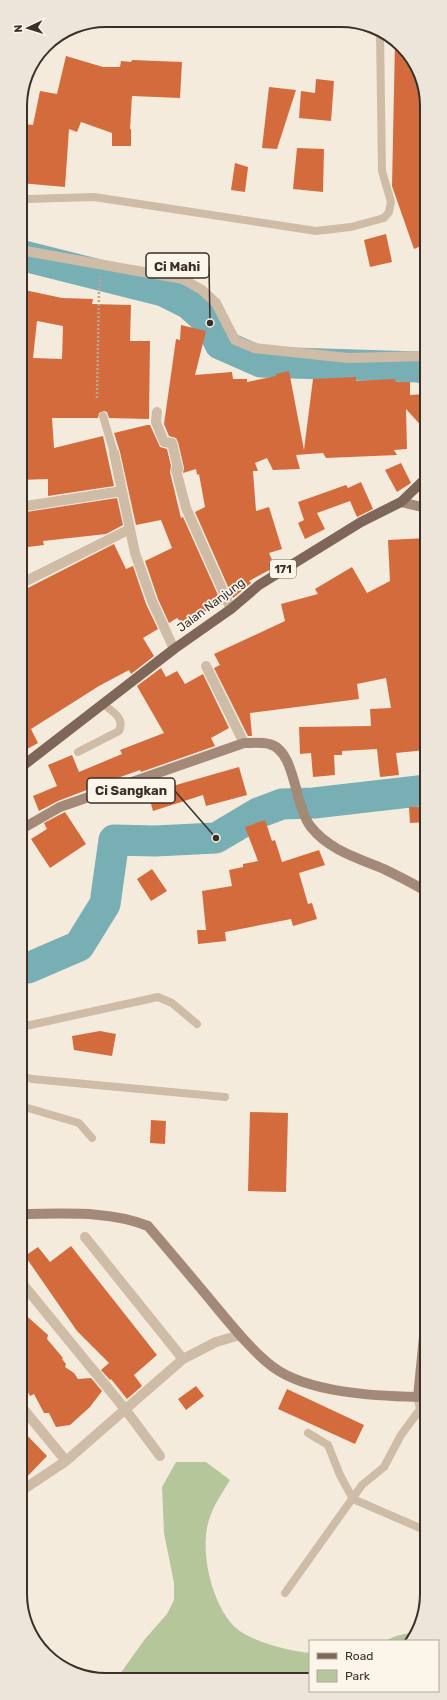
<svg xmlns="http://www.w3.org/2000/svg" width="447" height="1700" font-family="Rubik,sans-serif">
<rect width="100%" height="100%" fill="#f5ebdd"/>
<!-- green -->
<path fill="#b5c69b" d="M176 1462H206L230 1480C223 1492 213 1506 209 1520 199 1551 212 1606 236 1628 252 1642 289 1651 310 1653V1679L117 1678 145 1639 167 1614 174 1600V1583L164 1533 162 1487Z
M414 1632 410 1641H385L396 1636Z"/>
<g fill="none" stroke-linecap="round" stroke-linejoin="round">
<!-- river -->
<path stroke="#78afb5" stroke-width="31" d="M20 255 163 291 189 304 210 323 220 344 261 362 419 367 426 369
M21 968H28L79 946 105 904 114 840 155 841 216 838 258 813 282 804 314 803 427 790"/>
</g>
<!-- building -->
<path fill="#d36b3d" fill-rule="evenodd" d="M395 42 402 45 426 94V244L414 249 392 186Z
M66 56 103 67H120L121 61 131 62 132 60 182 62 180 98 132 96 130 129H131V146H112V133L81 122 77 132 69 129 65 187 20 183V143H22L24 124 33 125 40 91 57 94Z
M316 79 334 81 331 121 299 118 301 91 315 93Z
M269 87 296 90 277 149 262 148Z
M297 148 324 149 323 192 293 189Z
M235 163 248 167 245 192 231 190Z
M386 234 392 262 370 267 364 240Z
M20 289 62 298 93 299 92 304 131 305 130 341H150L149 419 109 418 107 412 104 411 99 413 98 418H52L54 448 103 436 114 486 48 496V479L20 480V467L26 466 24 438H28L26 406 20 405ZM37 321 63 326 62 359 33 358Z
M181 325 206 331 195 375 232 372 233 379H247V382L276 376V374L289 371 304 450 313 379 356 377V381L395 379 396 382H410V395L426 394V431L406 409 407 449 394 450 397 455 326 458 323 453 296 455 300 469 273 470 267 458 255 463 258 471H253L256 511 269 507 282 549 269 553 275 567 249 581 251 583 233 598 195 512 205 507 199 474 197 475 196 469 183 473 184 468 178 442 176 438 169 436 164 424 176 339 180 340Z
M147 425H150L160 447 167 449 171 466 170 472 181 518 183 517 222 604 181 622 177 618 169 623 158 599 145 561 172 548 161 520 136 525 120 452 114 433Z
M401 463 411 483 397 492 385 470Z
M361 482 373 509 357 517 350 501 317 513 325 529 305 539 298 523 304 520 298 502 346 485 348 488Z
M117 498 123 525 106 534 43 541 44 545 20 548V513Z
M426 538V599L420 600 426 625V750L396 753 399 775 380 777 377 749 342 751V755H334L335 775 313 777 311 753 300 754 299 727 371 726 370 709 391 708 386 678 357 684 359 699 250 713 252 736H248L214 668 220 665 214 654 285 621 281 604 318 594 315 589 352 567 367 593 390 581 388 540Z
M114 544 126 569 133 566 146 604 158 629 143 638 154 656 131 674 129 670 99 686 31 729 38 743 20 753V592Z
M161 668 166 677 177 671 185 684 203 674 229 728 211 738 215 746 141 772 140 770 123 776 58 801 39 811 33 796 57 786 48 765 72 755 79 772 122 754 120 750 164 733 137 686Z
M239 767 247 795 206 806 203 795 153 811 148 793Z
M409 807H427V822L410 823Z
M65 812 86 844 50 868 31 839 47 829 44 823Z
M265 820 272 841 275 840 282 862 319 850 325 865 299 873 308 904 312 903 317 919 293 926 291 919 225 932 226 941 198 944 197 930H206L202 891 232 886 229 870 243 867V864L258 861 245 827Z
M152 869 167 891 151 901 137 879Z
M100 1031 116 1034 112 1056 74 1050 72 1036Z
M250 1112 288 1113 286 1192 248 1191Z
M151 1120 166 1121 165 1144 150 1143Z
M71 1246 157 1355 134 1375 142 1386 127 1399 111 1379 110 1380 101 1370 109 1363 77 1331 25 1256 38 1247 50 1262Z
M21 1311 48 1335 47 1339 63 1358 62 1359 66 1364 65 1367 74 1373 78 1379 91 1378 102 1391 90 1407 70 1425 56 1427 49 1413H44L34 1394 30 1396 24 1385 21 1387Z
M196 1386 204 1396 186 1410 178 1399Z
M287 1389 364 1425 355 1444 278 1409Z
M21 1429 47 1456 21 1483Z"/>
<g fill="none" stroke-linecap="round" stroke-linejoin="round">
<!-- path -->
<path stroke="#bba691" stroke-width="2.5" stroke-dasharray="2 2" stroke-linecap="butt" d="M97 398 99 289 101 277"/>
<!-- lane -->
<path stroke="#cfbca7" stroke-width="8" d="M29 199 94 197 316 231 351 227 384 218 389 212 391 202 382 171 380 33
M103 416 114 453
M78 752 119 731C125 718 113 712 103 704
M21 1027 158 997 172 1003 197 1024
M21 1076 32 1079 225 1097
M21 1106 79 1123 92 1138
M308 1433 328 1445 340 1475 353 1499 427 1531
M285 1593 362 1485 384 1467 401 1435 421 1408"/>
<!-- street -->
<path stroke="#cfbca7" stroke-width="10" d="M20 250 183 279 202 290 216 303 235 340 254 348 348 358 426 356
M157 412 156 422 164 442 172 443 178 469 176 470 186 508 231 609
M114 453 135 553 152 601 174 649
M20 507 122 491
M20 584 130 529
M206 666 244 743
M85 1237 183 1359
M21 1282 125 1409 160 1456
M418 1397 421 1408 427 1414
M21 1406 66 1461
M21 1491 66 1461 183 1359 216 1342 240 1335"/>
<!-- secondary -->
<path stroke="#a38a78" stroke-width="10" d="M401 502 426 508
M20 830 60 807 244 743C252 743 261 742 269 744 296 750 294 806 311 827 329 850 358 858 384 869 398 876 413 883 427 892
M21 1214C62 1214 109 1210 148 1226 171 1253 194 1280 217 1308 234 1328 252 1351 273 1367 308 1393 376 1396 418 1397L427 1306"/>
<!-- primary -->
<path stroke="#7e6758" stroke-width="10" d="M20 768 174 649 231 609 259 585 361 522 401 502 426 478"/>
</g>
<g text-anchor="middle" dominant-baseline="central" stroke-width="3.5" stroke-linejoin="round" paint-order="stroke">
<!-- shield labels -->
<rect fill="#fcf5ea" stroke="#756a62" stroke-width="1" x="270" y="560" width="26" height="18" rx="3"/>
<g font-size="11" font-weight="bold" fill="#3b2f28">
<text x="283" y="569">171</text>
</g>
<!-- street labels -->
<g font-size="12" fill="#3b2f28" stroke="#fcf5ea">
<text transform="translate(211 605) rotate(-37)">Jalan Nanjung</text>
</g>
</g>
<!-- crop -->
<path d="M0 0H447V1700H0ZM106 27H341A79 79 0 0 1 420 106V1594A79 79 0 0 1 341 1673H106A79 79 0 0 1 27 1594V106A79 79 0 0 1 106 27Z" fill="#ede5da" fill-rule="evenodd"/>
<path fill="none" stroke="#3b2f28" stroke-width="2" d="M106 27H341A79 79 0 0 1 420 106V1594A79 79 0 0 1 341 1673H106A79 79 0 0 1 27 1594V106A79 79 0 0 1 106 27Z"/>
<!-- callouts -->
<path fill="none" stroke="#3b2f28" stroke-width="1.5" d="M210 323L209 266M216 838L175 791"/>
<g fill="#3b2f28" stroke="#fcf5ea" stroke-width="1.5">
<circle cx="210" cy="323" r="4"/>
<circle cx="216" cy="838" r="4"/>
</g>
<g fill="#fcf5ea" stroke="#3b2f28" stroke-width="1.5">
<rect x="146" y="253" width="63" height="25" rx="4"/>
<rect x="87" y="778" width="88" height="25" rx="4"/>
</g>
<g font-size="13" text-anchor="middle" font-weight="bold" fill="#3b2f28">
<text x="177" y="271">Ci Mahi</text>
<text x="131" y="795">Ci Sangkan</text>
</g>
<!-- legend -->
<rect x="309" y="1640" width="130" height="52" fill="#fcf5ea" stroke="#afa69c"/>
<rect x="317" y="1653" width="20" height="6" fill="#7e6758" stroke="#afa69c"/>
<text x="345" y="1660" font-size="12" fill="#3b2f28">Road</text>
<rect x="317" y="1670" width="20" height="12" fill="#b5c69b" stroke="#afa69c"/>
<text x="345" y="1680" font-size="12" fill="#3b2f28">Park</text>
<!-- north arrow -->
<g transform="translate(28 28) rotate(266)" stroke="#fcf5ea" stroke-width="3" paint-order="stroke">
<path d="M0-3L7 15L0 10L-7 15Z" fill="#3b2f28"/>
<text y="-6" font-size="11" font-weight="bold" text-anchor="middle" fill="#3b2f28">N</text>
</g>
</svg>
